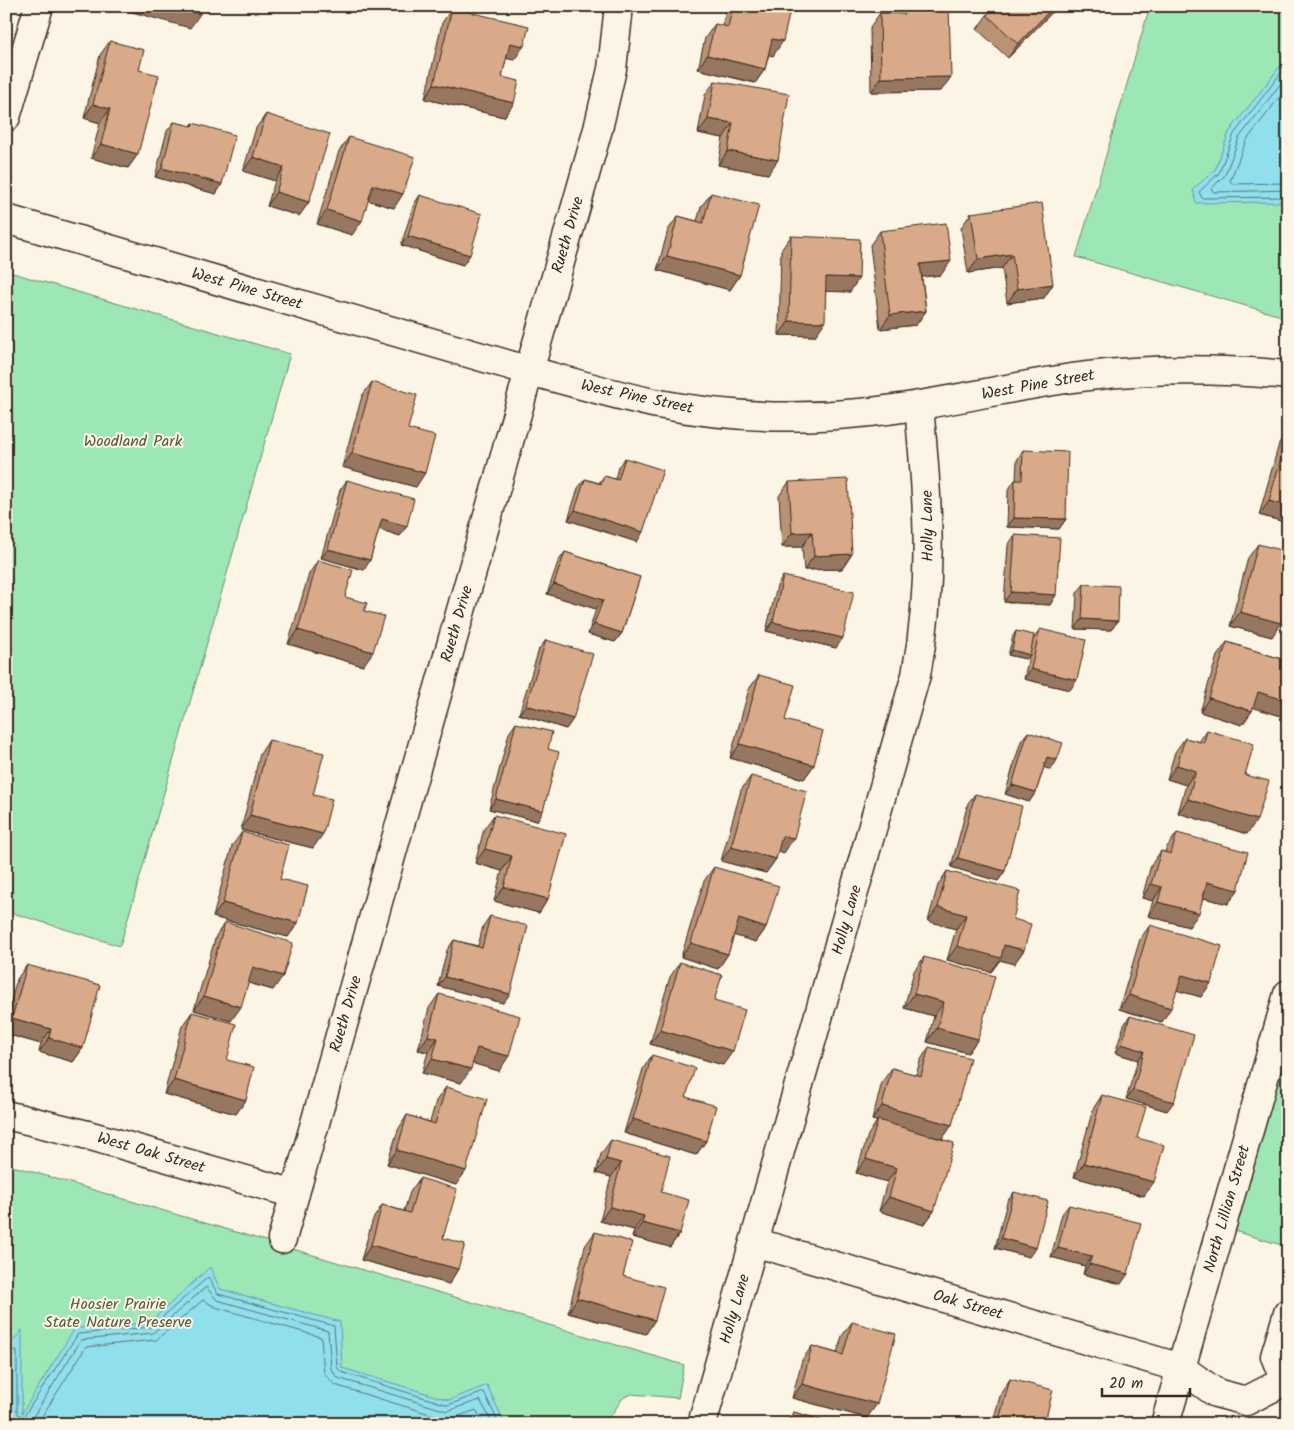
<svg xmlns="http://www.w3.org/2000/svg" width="1294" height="1430" font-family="Kalam,sans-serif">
<rect width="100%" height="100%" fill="#fcf5e5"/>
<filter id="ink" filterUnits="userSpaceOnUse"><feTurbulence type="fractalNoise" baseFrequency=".02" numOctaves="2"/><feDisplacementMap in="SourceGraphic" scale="10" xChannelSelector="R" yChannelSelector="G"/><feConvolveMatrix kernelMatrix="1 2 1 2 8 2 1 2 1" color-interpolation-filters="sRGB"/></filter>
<g filter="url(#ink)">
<!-- green -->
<path fill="#9de7b7" stroke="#6c886a" d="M1150 6H1288V318L1076 257Z
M6 271 290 354 120 946 6 911Z
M1288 994V1247L1221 1227Z
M6 1164 684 1365 678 1398 631 1394 623 1398 605 1424H6Z"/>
<!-- water -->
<path fill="#8fdfed" stroke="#6d979a" d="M1288 56V202L1196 203 1193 189 1215 170 1229 132Z
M210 1267 220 1289 340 1322 342 1368 449 1400 487 1385 505 1424H6V1350L22 1330V1413L75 1328 149 1323Z"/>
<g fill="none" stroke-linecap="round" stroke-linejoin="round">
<!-- shore -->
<path stroke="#5d7271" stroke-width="1" d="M1288 64 1234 134 1219 173 1199 192 1202 198 1288 197
M1288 74 1239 138 1225 175 1211 189 1214 192 1288 190
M1288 86 1246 141 1230 181 1233 184 1288 183
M6 1352 14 1350 17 1351V1411L19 1415 24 1416 78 1334 151 1327 208 1277 218 1294 334 1326 337 1367 341 1372 448 1405 484 1392 499 1424
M6 1359 10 1361 11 1414 16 1420 26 1422 33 1417 81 1340 153 1333 206 1287 217 1300 328 1331 331 1369 338 1378 447 1411 480 1400 493 1424
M37 1424 86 1347 156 1340 203 1300 215 1307 321 1337 324 1373 335 1385 446 1419 453 1418 476 1410 484 1424"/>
<defs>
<path id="minor" d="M6 117 39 6
M6 219 530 371C571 382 611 394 653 403 720 416 792 420 860 413 937 406 1011 385 1088 376 1155 368 1221 369 1288 375
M6 1115 84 1134 295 1194
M282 1239 598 129 612 69 619 6
M754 1242 1181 1368 1216 1393 1246 1401 1285 1381 1288 1382
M1285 1381 1275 1356 1288 1313
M702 1424 916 675C934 581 928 501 919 407
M1165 1424 1288 994"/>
</defs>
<!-- minor casing -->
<use href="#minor" stroke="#3b2a1e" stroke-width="31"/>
<!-- minor -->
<use href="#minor" stroke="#fcf5e5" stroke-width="28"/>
</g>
<!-- wall -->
<path fill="#ba9276" stroke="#3b2a1e" d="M727 6H791L773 56 769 54 765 69 755 83 698 69 705 38 715 24 722 26Z
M895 6H949L941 91 871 92 870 27 880 13H894Z
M995 6H1058L1008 58 977 29 987 15Z
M452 8 514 60 506 58 502 77 514 103 504 117 425 99 442 23Z
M110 41 139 70 138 154 128 168 91 158 100 123 84 118 100 55Z
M715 81 768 174 718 165 723 138 698 133 705 95Z
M266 114 309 202 299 216 267 206 275 181 243 171 256 128Z
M174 122 191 126 193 123 222 184 216 194 155 177 167 131Z
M349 137 394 208 368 200 352 235 317 224 339 151Z
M711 193 740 275 730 290 657 270 668 230 678 216 697 221 701 207Z
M420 195 463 265 401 245 414 204Z
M971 213 1053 284 1044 298 1007 303 1002 268 968 273 961 228Z
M880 231 941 275 922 277 926 311 916 325 880 329 870 245Z
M791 236 850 292 826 291 815 336 779 335 781 250Z
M372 382 408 429 416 487 342 467 362 396Z
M1288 431V523L1259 515 1279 444Z
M1023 450 1066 519 1059 529 1007 527 1008 490 1015 480H1016L1017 460Z
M625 458 637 542 568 520 578 488 585 479 599 483 604 476 615 479 618 467Z
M347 480 407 526 400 536 379 529 370 560 364 570 321 558 340 490Z
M789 482 852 554 842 569 804 570 802 547H782L779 496Z
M1015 535 1056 595 1050 605 1004 602 1008 545Z
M1258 544 1272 637 1230 626 1248 558Z
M565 552 640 577 622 633 615 642 588 634 596 609 547 594 558 562Z
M318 560 345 597 364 611 363 666 288 644 309 574Z
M783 576 836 648 766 631 777 586Z
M1084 584 1118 621 1111 630 1075 629 1077 593Z
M1040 629 1070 690 1024 679 1029 655 1026 659 1008 655 1013 636 1016 631 1034 638Z
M546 640 573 719 566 729 519 714 539 649Z
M1227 642 1288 661V707L1281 716 1253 707 1252 711 1242 725 1200 712 1217 656Z
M759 675 785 720 814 765 804 779 730 758 749 689Z
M516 723 548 749 537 821 489 809 509 733Z
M1207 730 1245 775 1247 834 1178 813 1186 785 1167 779 1175 752 1185 738 1199 742Z
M1028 732 1051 770 1044 767 1036 792 1029 802 1005 794 1021 741Z
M269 740 313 795V848L241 830 260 754Z
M751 776 784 853 778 851 776 859 766 873 721 861 741 790Z
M975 794 1005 871 998 881 951 867 968 803Z
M494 815 548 899 539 913 494 901 502 871 475 863 484 829Z
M242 832 280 879 298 923 288 937 213 917 232 846Z
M1177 833 1238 890 1228 904 1203 898 1189 927 1148 916 1153 901 1142 898 1151 865 1161 851 1165 852 1167 847Z
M714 867 766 928 756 942 734 935 728 954 718 969 681 957 704 881Z
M947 871 1013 919 1024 950 1014 964 1000 960 991 972 947 960 956 929 928 921 938 885Z
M490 916 503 1003 438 986 447 950 454 940 478 946 483 926Z
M225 922 273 990 248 983 231 1021 194 1010 216 936Z
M1150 925 1211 983 1201 997 1177 990 1162 1022 1119 1009 1140 939Z
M924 957 978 1039 968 1053 927 1042 934 1016 904 1008 914 971Z
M680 962 714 1001 723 1065 650 1044 670 977Z
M27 965 83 1048 73 1062 39 1052 41 1044 6 1034V1017L17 979Z
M439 994 499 1071 473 1063 461 1083 422 1073 428 1052 418 1050 429 1008Z
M192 1012 227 1060 246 1100 236 1114 164 1094 182 1026Z
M1130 1016 1167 1111 1126 1099 1138 1060 1115 1053 1124 1025Z
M929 1047 952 1125 942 1139 934 1211 924 1225 879 1211 887 1182 856 1173 868 1135 877 1121 872 1120 882 1082 892 1068 916 1075 920 1061Z
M652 1055 686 1097 706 1141 696 1155 624 1133 643 1069Z
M446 1087 456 1185 387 1164 398 1130 407 1115 430 1122 436 1101Z
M1102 1095 1137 1138 1144 1196 1074 1177 1093 1109Z
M611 1140 661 1192 680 1233 670 1247 632 1237 634 1230 600 1221 611 1177 596 1173 601 1154Z
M420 1178 443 1238 458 1269 449 1284 361 1260 373 1219 382 1205 404 1211 410 1192Z
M1014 1192 1029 1257 995 1248 1007 1202Z
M1069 1205 1121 1284 1083 1274 1085 1266 1051 1257 1062 1214Z
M595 1232 623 1276 646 1334 568 1313 585 1246Z
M852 1322 867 1418 792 1398 802 1360 812 1346 837 1353 842 1336Z
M1010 1379 1046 1418 1069 1424H992L1001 1393Z
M794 1412 834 1424H786L787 1421Z"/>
<!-- shaded-wall -->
<path fill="#977760" stroke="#3b2a1e" d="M123 6H173L200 14 190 28 121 9Z
M1054 6H1058L1008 58 1018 44Z
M772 39 783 41 773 56 763 53Z
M510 43 524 46 514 60 500 57Z
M707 55 765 69 755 83 698 69Z
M951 77 941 91 871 92 881 78Z
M434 84 514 103 504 117 425 99Z
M93 104 110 109 100 123 84 118Z
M708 119 733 123 723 138 698 133Z
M101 144 138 154 128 168 91 158Z
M728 151 778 160 768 174 718 165Z
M253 157 284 167 275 181 243 171Z
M162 168 222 184 216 194 155 177Z
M373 185 403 194 394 208 363 199Z
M276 192 309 202 299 216 267 206Z
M327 210 362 221 352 235 317 224Z
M408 236 470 255 463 265 401 245Z
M1012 254 1002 268 968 273 978 259Z
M667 256 740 275 730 290 657 270Z
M951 261 941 275 911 278 920 264Z
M826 277 859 278 850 292 816 291Z
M1053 284 1044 298 1007 303 1017 289Z
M926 311 916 325 880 329 890 315Z
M789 321 825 322 815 336 779 335Z
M352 453 425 473 416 487 342 467Z
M1269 501 1288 506V523L1259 515Z
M575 510 643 532 637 542 568 520Z
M1014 518 1066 519 1059 529 1007 527Z
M382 519 407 526 400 536 375 528Z
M812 532 802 547H782L792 533Z
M328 549 370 560 364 570 321 558Z
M852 554 842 569 804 570 814 556Z
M554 584 603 600 596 609 547 594Z
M1011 592 1056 595 1050 605 1004 602Z
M1288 596V610L1280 608Z
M1240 612 1281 623 1272 637 1230 626Z
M1082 619 1118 621 1111 630 1075 629Z
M773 622 843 638 836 648 766 631Z
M594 624 622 633 615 642 588 634Z
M298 630 373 652 363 666 288 644Z
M1012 650 1030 655 1026 659 1008 655Z
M1031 669 1077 680 1070 690 1024 679Z
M1258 692 1288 701V707L1281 716 1248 706Z
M1209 698 1252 711 1242 725 1200 712Z
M526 705 573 719 566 729 519 714Z
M740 744 814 765 804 779 730 758Z
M1047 757 1057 760 1051 770 1040 766Z
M1177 765 1196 771 1186 785 1167 779Z
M1012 785 1036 792 1029 802 1005 794Z
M496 799 543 811 537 821 489 809Z
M1188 799 1257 820 1247 834 1178 813Z
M250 815 323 834 313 848 241 830Z
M782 836 794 838 784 853 772 850Z
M731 847 776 859 766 873 721 861Z
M485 849 512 856 502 871 475 863Z
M958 858 1005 871 998 881 951 867Z
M1207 882 1238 890 1228 904 1197 896Z
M1151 884 1162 887 1153 901 1142 898Z
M504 887 548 899 539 913 494 901Z
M1158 902 1199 913 1189 927 1148 916Z
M223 903 298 923 288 937 213 917Z
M938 907 966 915 956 929 928 921Z
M739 919 766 928 756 942 729 934Z
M691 943 728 954 718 969 681 957Z
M1004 945 1024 950 1014 964 1000 960 991 972 947 960 957 946Z
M253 967 283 976 273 990 243 981Z
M1182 975 1211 983 1201 997 1172 989Z
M445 977 510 994 503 1003 438 986Z
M914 994 944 1002 934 1016 904 1008Z
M1129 995 1171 1008 1162 1022 1119 1009Z
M204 996 241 1007 231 1021 194 1010Z
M12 1018 51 1029 41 1044 6 1034V1026Z
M937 1028 978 1039 968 1053 927 1042Z
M660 1030 733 1051 723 1065 650 1044Z
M428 1036 438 1038 428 1052 418 1050Z
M49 1038 83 1048 73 1062 39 1052Z
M1122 1044 1144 1051 1138 1060 1115 1053Z
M477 1048 509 1056 499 1071 467 1062Z
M432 1059 471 1069 461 1083 422 1073Z
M174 1080 246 1100 236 1114 164 1094Z
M1133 1090 1174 1102 1167 1111 1126 1099Z
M882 1106 952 1125 942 1139 872 1120Z
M633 1119 706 1141 696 1155 624 1133Z
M397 1150 466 1171 456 1185 387 1164Z
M606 1159 621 1163 611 1177 596 1173Z
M866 1159 897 1168 887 1182 856 1173Z
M1084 1163 1154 1182 1144 1196 1074 1177Z
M889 1197 934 1211 924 1225 879 1211Z
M610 1207 644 1216 634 1230 600 1221Z
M642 1223 680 1233 670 1247 632 1237Z
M1001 1238 1036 1248 1029 1257 995 1248Z
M371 1245 458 1269 449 1284 361 1260Z
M1058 1248 1092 1256 1085 1266 1051 1257Z
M1089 1264 1128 1274 1121 1284 1083 1274Z
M577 1298 655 1320 646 1334 568 1313Z
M802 1384 877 1404 867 1418 792 1398Z"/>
<!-- building -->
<path fill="#d8aa89" stroke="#3b2a1e" d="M173 6H202L200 14Z
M733 6H791L783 41 772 39 765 69 707 55 715 24 728 27Z
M904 6H949L951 77 881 78 880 13 905 14Z
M995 6H1054L1018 44 987 15Z
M452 8 529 26 524 46 510 43 502 77 519 81 514 103 434 84Z
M110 41 144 50 139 70 159 75 138 154 101 144 110 109 93 104Z
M715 81 789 94 778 160 728 151 733 123 708 119Z
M266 114 330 134 309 202 276 192 284 167 253 157Z
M174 122 192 126 193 123 235 135 222 184 162 168Z
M349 137 415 157 403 194 373 185 362 221 327 210Z
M711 193 759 205 740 275 667 256 678 216 703 223Z
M420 195 482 214 470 255 408 236Z
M1042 203 1053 284 1017 289 1012 254 978 259 971 213Z
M946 223 951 261 920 264 926 311 890 315 880 231Z
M791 236 860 239 859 278 826 277 825 322 789 321Z
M372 382 417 395 408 429 435 436 425 473 352 453Z
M1288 433V506L1269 501Z
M1023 450 1068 452 1066 519 1014 518 1015 480H1022Z
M625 458 663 470 643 532 575 510 585 479 601 484 604 476 618 480Z
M848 479 852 554 814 556 812 532 792 533 789 482Z
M347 480 414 499 407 526 382 519 370 560 328 549Z
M1015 535 1060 538 1056 595 1011 592Z
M1258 544 1288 552V600L1281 623 1240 612Z
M565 552 640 577 622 633 594 624 603 600 554 584Z
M318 560 353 570 345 597 367 603 364 611 384 616 373 652 298 630Z
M783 576 854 592 843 638 773 622Z
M1084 584 1119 586 1118 621 1082 619Z
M1040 629 1086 640 1077 680 1031 669Z
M1016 631 1034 635 1030 655 1012 650Z
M546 640 593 654 573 719 526 705Z
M1227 642 1288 661V701L1258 692 1252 711 1209 698Z
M759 675 795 685 785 720 823 731 814 765 740 744Z
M516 723 552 732 548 749 559 752 543 811 496 799Z
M1207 730 1254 744 1245 775 1269 781 1257 820 1188 799 1196 771 1177 765 1185 738 1204 743Z
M1028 732 1063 743 1057 760 1047 757 1036 792 1012 785Z
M269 740 324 753 313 795 332 799 323 834 250 815Z
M751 776 807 791 794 838 782 836 776 859 731 847Z
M975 794 1022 806 1005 871 958 858Z
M494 815 566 834 548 899 504 887 512 856 485 849Z
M242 832 289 845 280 879 308 886 298 923 223 903Z
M1177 833 1248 852 1238 890 1207 882 1199 913 1158 902 1162 887 1151 884 1161 851 1171 854Z
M714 867 779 886 766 928 739 919 728 954 691 943Z
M947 871 1020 891 1013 919 1031 924 1024 950 1004 945 1001 958 957 946 966 915 938 907Z
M490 916 528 926 510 994 445 977 454 940 482 948Z
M225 922 293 943 283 976 253 967 241 1007 204 996Z
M1150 925 1222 946 1211 983 1182 975 1171 1008 1129 995Z
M924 957 995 976 978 1039 937 1028 944 1002 914 994Z
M680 962 722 975 714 1001 745 1010 733 1051 660 1030Z
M27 965 100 985 83 1048 49 1038 51 1029 12 1018Z
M6 968 10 969 6 979Z
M439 994 520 1016 509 1056 477 1048 471 1069 432 1059 438 1038 428 1036Z
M192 1012 236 1024 227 1060 254 1067 246 1100 174 1080Z
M1130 1016 1194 1035 1174 1102 1133 1090 1144 1051 1122 1044Z
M929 1047 970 1058 952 1125 882 1106 892 1068 921 1076Z
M652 1055 695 1068 686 1097 716 1106 706 1141 633 1119Z
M446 1087 487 1099 466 1171 397 1150 407 1115 435 1124Z
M1102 1095 1146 1107 1137 1138 1164 1145 1154 1182 1084 1163Z
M878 1120 954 1143 934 1211 889 1197 897 1168 866 1159Z
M611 1140 670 1156 661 1192 689 1200 680 1233 642 1223 644 1216 610 1207 621 1163 606 1159Z
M420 1178 457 1189 443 1238 465 1244 458 1269 371 1245 382 1205 410 1213Z
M1014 1192 1048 1201 1036 1248 1001 1238Z
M1069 1205 1141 1223 1128 1274 1089 1264 1092 1256 1058 1248Z
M595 1232 632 1242 623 1276 664 1287 655 1320 577 1298Z
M852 1322 896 1334 877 1404 802 1384 812 1346 843 1355Z
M1010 1379 1053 1390 1046 1418 1069 1424H998Z
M794 1412 834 1424H790Z"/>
</g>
<g text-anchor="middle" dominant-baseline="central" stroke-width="4" stroke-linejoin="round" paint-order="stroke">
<!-- street labels -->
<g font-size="16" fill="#3b2a1e" stroke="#fcf5e5">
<text transform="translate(568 235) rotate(-74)">Rueth Drive</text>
<text transform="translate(247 289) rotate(16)">West Pine Street</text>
<text transform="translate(1038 385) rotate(-10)">West Pine Street</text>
<text transform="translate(637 397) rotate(12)">West Pine Street</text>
<text transform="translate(928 526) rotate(-91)">Holly Lane</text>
<text transform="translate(457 624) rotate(-74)">Rueth Drive</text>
<text transform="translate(847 920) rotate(-74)">Holly Lane</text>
<text transform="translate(346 1014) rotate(-74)">Rueth Drive</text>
<text transform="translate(151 1153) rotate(16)">West Oak Street</text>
<text transform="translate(1227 1209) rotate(-74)">North Lillian Street</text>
<text transform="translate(968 1305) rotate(16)">Oak Street</text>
<text transform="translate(735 1309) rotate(-74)">Holly Lane</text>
</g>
<!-- park labels -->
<g font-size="16" fill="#545944" stroke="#fcf5e5">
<text x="133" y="441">Woodland Park</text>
<text x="118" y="1304">Hoosier Prairie<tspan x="118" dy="18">State Nature Preserve</tspan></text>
</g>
</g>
<!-- margin -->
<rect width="1294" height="1430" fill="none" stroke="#fcf5e5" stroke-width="25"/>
<rect x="12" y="12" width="1269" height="1405" fill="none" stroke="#3b2a1e" stroke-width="2" filter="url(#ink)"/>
<!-- scale -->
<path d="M1102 1388v8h88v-8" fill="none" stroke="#3b2a1e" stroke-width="2.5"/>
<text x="1109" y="1388" font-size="15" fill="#3b2a1e" stroke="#fcf5e5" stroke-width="4" paint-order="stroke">20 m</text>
</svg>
